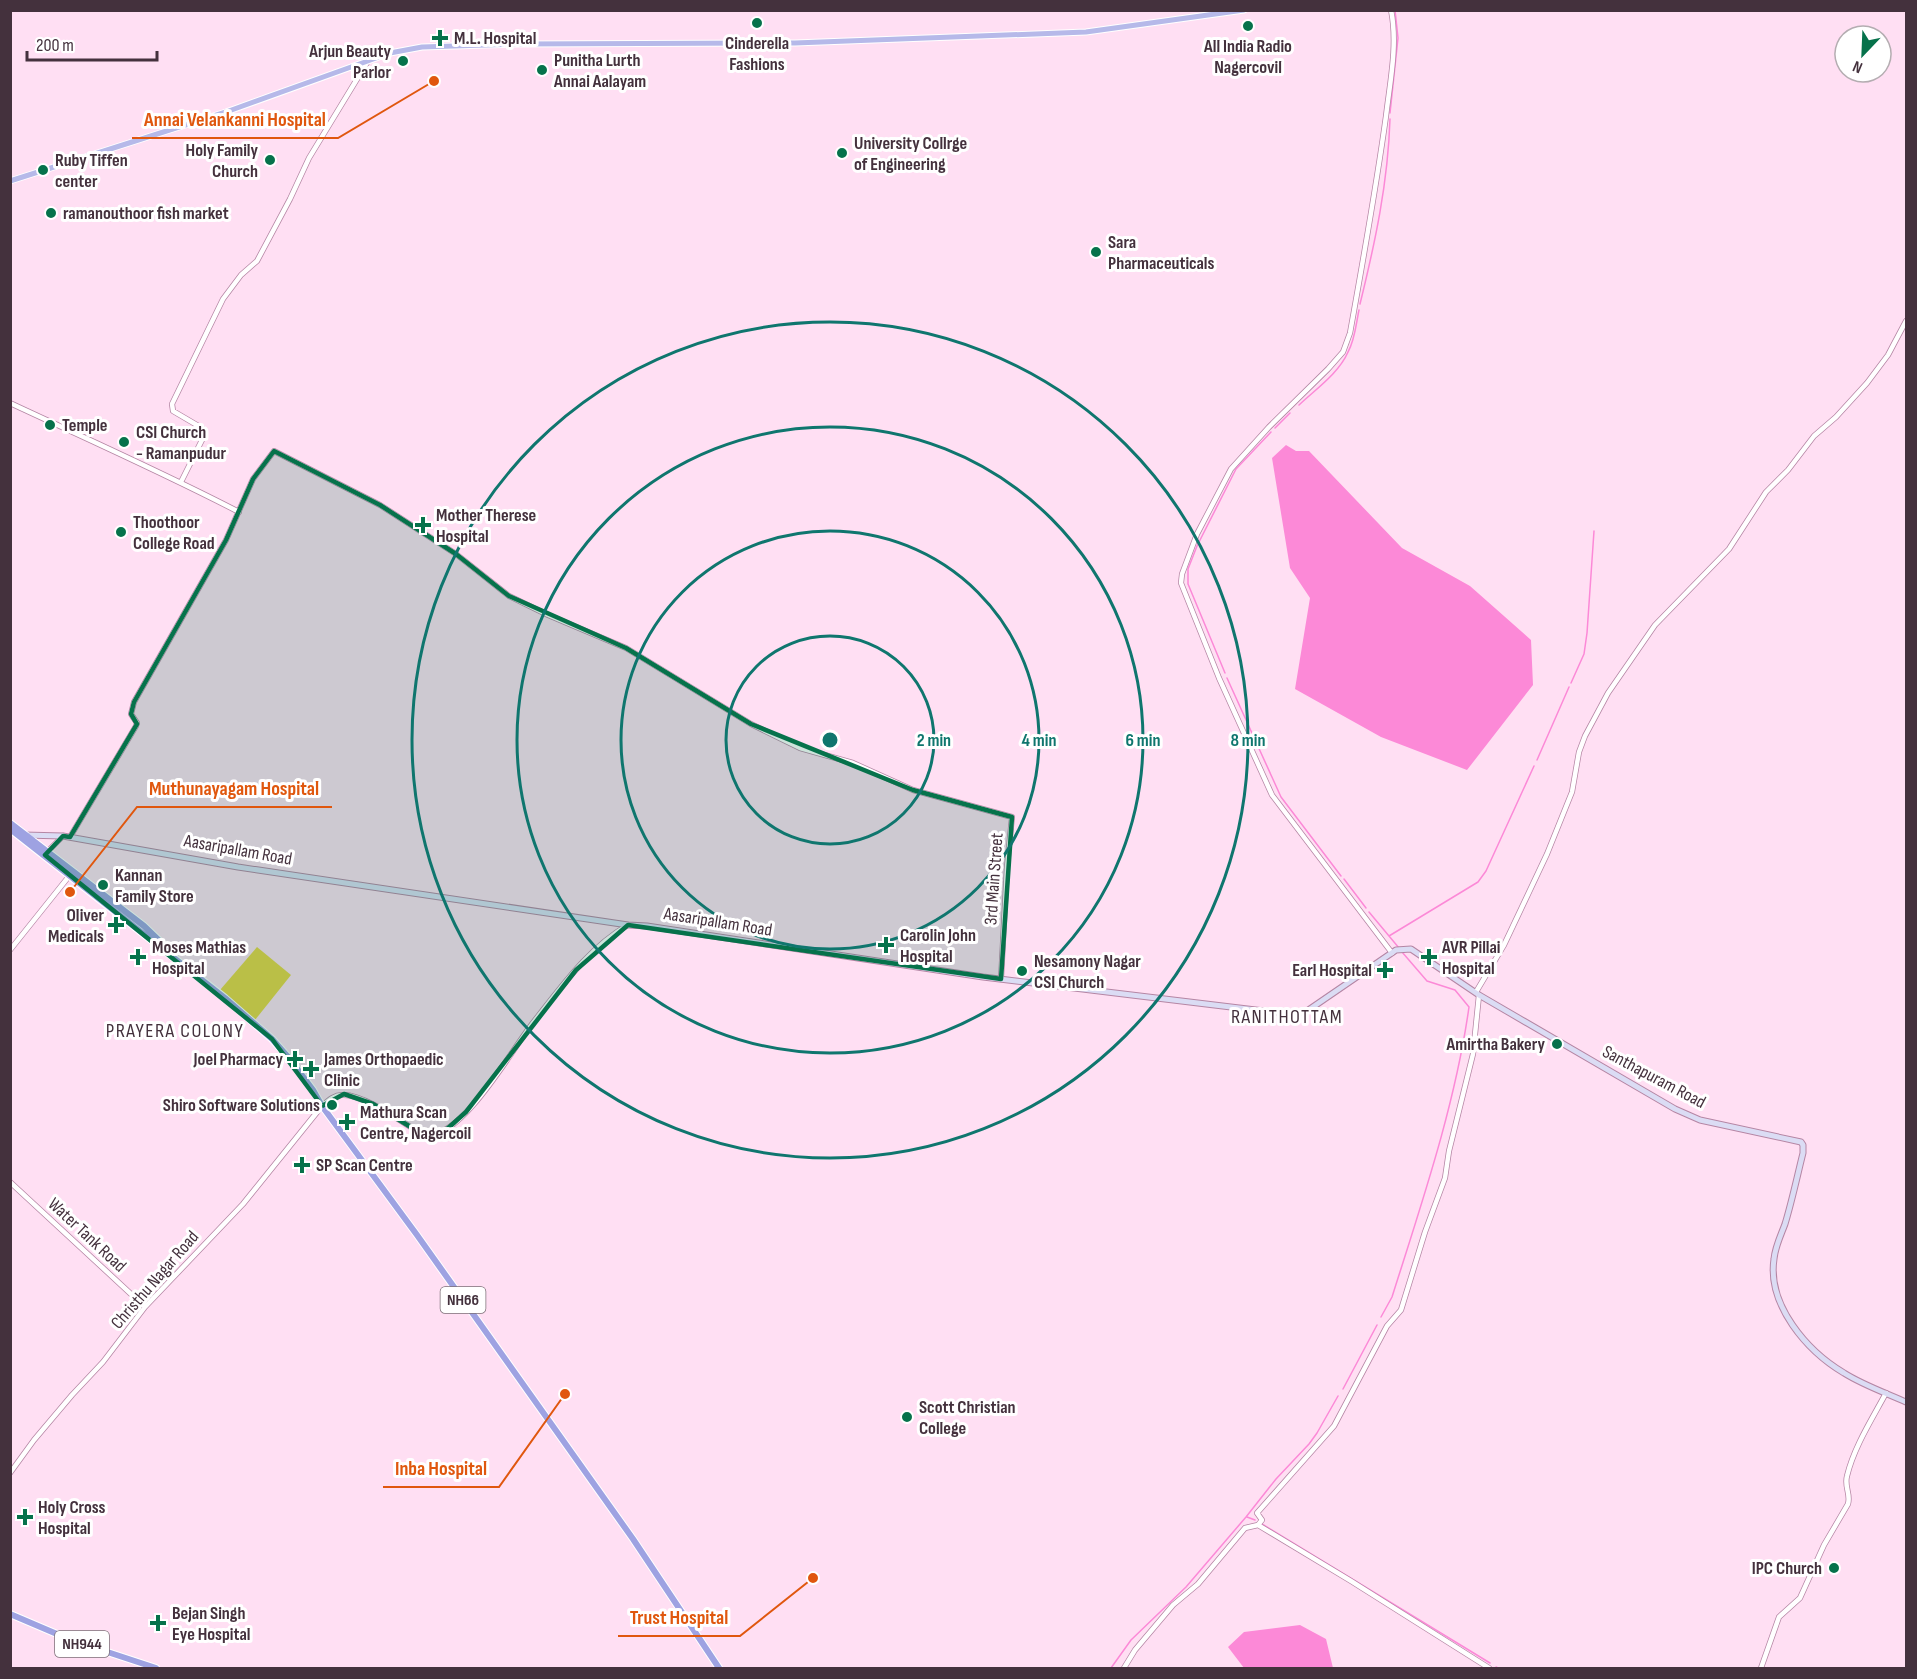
<svg xmlns="http://www.w3.org/2000/svg" width="1917" height="1679" font-family="'Sofia Sans Condensed',sans-serif">
<rect width="100%" height="100%" fill="#ffdff3"/>
<!-- green -->
<path fill="#e8d347" d="M257 947 291 975 255 1020 220 990Z"/>
<!-- water -->
<path fill="#fc89d7" d="M1286 445 1296 451H1309L1402 548 1470 586 1531 640 1533 685 1467 770 1381 737 1295 689 1310 598 1290 568 1272 458Z
M1300 1625 1326 1639 1333 1668H1244L1228 1647 1244 1632Z"/>
<g fill="none" stroke-linecap="round" stroke-linejoin="round">
<!-- stream -->
<path stroke="#fc89d7" stroke-width="1.5" d="M1390 113 1398 38 1395 10
M1360 304C1375 243 1388 183 1390 119
M1299 405C1316 389 1339 373 1348 352 1355 340 1356 324 1359 310
M1275 428 1290 413
M1225 673 1188 584V569L1197 546 1236 469 1271 432
M1227 678 1281 797 1341 876
M1571 683 1584 654 1587 633 1594 531
M1537 760 1569 687
M1344 879 1366 908
M1369 912 1399 948
M1389 936 1478 882 1486 871 1534 766
M1381 1317 1392 1297C1422 1202 1455 1106 1469 1007L1455 990 1427 981 1402 952
M1343 1389 1377 1325
M1247 1517 1255 1520
M1262 1524 1490 1663
M1496 1667 1498 1668
M1111 1668 1131 1640 1186 1587 1246 1517 1276 1479 1309 1444 1317 1433 1338 1396"/>
<defs>
<path id="tertiary" d="M1391 10C1398 44 1390 82 1386 116 1376 189 1363 261 1350 333L1343 352 1328 369 1269 427 1231 469 1197 534 1182 574 1181 583 1219 678 1272 795 1392 953
M10 403C87 439 164 473 239 512
M181 482 205 434 202 428 173 411 172 404 223 299 241 275 257 261 290 199 309 158 368 61
M70 837 136 726 137 723 131 714 134 702 226 540 253 479 274 451 380 505 456 554 509 596 548 615 626 648 751 724 800 748 853 763 913 790 1012 817 1007 867 1001 979
M46 853 63 836
M10 950 70 875
M1476 992 1504 945 1547 854 1572 792 1579 752 1585 736 1608 693 1655 625 1729 549 1766 492 1788 470 1814 436 1836 417 1867 383 1888 355 1906 321
M10 1182 145 1307
M10 1473 34 1440 72 1395 103 1362 145 1307 243 1204 322 1106C328 1101 334 1095 342 1095 364 1093 407 1126 427 1137 466 1132 509 1054 532 1024 560 989 588 948 628 925
M1258 1525 1351 1581 1489 1668
M1124 1668 1135 1650 1173 1605 1198 1584 1245 1528 1258 1525 1262 1520 1257 1513 1334 1426 1387 1326 1401 1310 1425 1232 1445 1178 1449 1151 1473 1054 1479 995
M1761 1668 1779 1617 1800 1598 1824 1545 1848 1504C1851 1494 1844 1487 1847 1476 1854 1447 1872 1419 1886 1393"/>
<path id="secondary" d="M24 835 63 836 238 867 628 925 647 926 983 977 1264 1011 1296 1013 1307 1011 1396 950 1411 949 1479 995 1675 1109 1700 1120 1801 1142 1803 1145V1153C1797 1177 1792 1201 1785 1224 1781 1235 1775 1247 1774 1259 1767 1305 1807 1351 1844 1373 1863 1385 1886 1393 1906 1402"/>
<path id="primary" d="M10 181 226 112 390 53 422 47 519 44 795 43 1086 32 1244 10"/>
<path id="trunk" d="M10 823 144 926 171 952
M10 829 225 998 272 1039 289 1058 313 1090 322 1106 417 1235 633 1539 719 1668
M10 1614 71 1640 156 1668"/>
</defs>
<!-- tertiary casing -->
<use href="#tertiary" stroke="#b586a4" stroke-width="6"/>
<!-- secondary casing -->
<use href="#secondary" stroke="#b586a4" stroke-width="7"/>
<!-- primary casing -->
<use href="#primary" stroke="#fff" stroke-width="7"/>
<!-- trunk casing -->
<use href="#trunk" stroke="#fff" stroke-width="8"/>
<!-- tertiary -->
<use href="#tertiary" stroke="#fff" stroke-width="4.5"/>
<!-- secondary -->
<use href="#secondary" stroke="#dbdcf4" stroke-width="5"/>
<!-- primary -->
<use href="#primary" stroke="#b6b9e9" stroke-width="5"/>
<!-- trunk -->
<use href="#trunk" stroke="#9ea2e2" stroke-width="6"/>
</g>
<!-- marked area -->
<path fill="#06724b" fill-opacity="0.2" stroke="#06724b" stroke-width="4.5" stroke-linejoin="round" d="M274 451 380 505 456 554 509 596 626 648 751 724 913 790 1012 817 1001 979 628 925 576 970 466 1112 446 1130 427 1137 373 1104 344 1094 322 1106 272 1039 45 855 63 836 70 837 137 724 131 714 134 702 226 540 253 479Z"/>
<!-- distance rings -->
<g fill="none" stroke="#0f766e" stroke-width="3">
<circle cx="830" cy="740" r="104"/>
<circle cx="830" cy="740" r="209"/>
<circle cx="830" cy="740" r="313"/>
<circle cx="830" cy="740" r="418"/>
</g>
<!-- markers -->
<g fill="#06724b" stroke="#fff" stroke-width="2">
<circle cx="757" cy="23" r="6"/>
<circle cx="1248" cy="26" r="6"/>
<path d="M437 29h6v6h6v6h-6v6h-6v-6h-6v-6h6z"/>
<circle cx="403" cy="61" r="6"/>
<circle cx="542" cy="70" r="6"/>
<circle cx="842" cy="153" r="6"/>
<circle cx="270" cy="160" r="6"/>
<circle cx="43" cy="170" r="6"/>
<circle cx="51" cy="213" r="6"/>
<circle cx="1096" cy="252" r="6"/>
<circle cx="50" cy="425" r="6"/>
<circle cx="124" cy="442" r="6"/>
<path d="M420 516h6v6h6v6h-6v6h-6v-6h-6v-6h6z"/>
<circle cx="121" cy="532" r="6"/>
<circle cx="103" cy="885" r="6"/>
<path d="M113 916h6v6h6v6h-6v6h-6v-6h-6v-6h6z"/>
<path d="M883 936h6v6h6v6h-6v6h-6v-6h-6v-6h6z"/>
<path d="M135 948h6v6h6v6h-6v6h-6v-6h-6v-6h6z"/>
<path d="M1426 948h6v6h6v6h-6v6h-6v-6h-6v-6h6z"/>
<path d="M1382 961h6v6h6v6h-6v6h-6v-6h-6v-6h6z"/>
<circle cx="1022" cy="971" r="6"/>
<circle cx="1557" cy="1044" r="6"/>
<path d="M292 1050h6v6h6v6h-6v6h-6v-6h-6v-6h6z"/>
<path d="M308 1060h6v6h6v6h-6v6h-6v-6h-6v-6h6z"/>
<circle cx="332" cy="1105" r="6"/>
<path d="M344 1113h6v6h6v6h-6v6h-6v-6h-6v-6h6z"/>
<path d="M299 1156h6v6h6v6h-6v6h-6v-6h-6v-6h6z"/>
<circle cx="907" cy="1417" r="6"/>
<path d="M22 1508h6v6h6v6h-6v6h-6v-6h-6v-6h6z"/>
<circle cx="1834" cy="1568" r="6"/>
<path d="M155 1614h6v6h6v6h-6v6h-6v-6h-6v-6h6z"/>
</g>
<g text-anchor="middle" dominant-baseline="central" stroke-width="6" stroke-linejoin="round" paint-order="stroke">
<!-- shield labels -->
<g fill="#fff" stroke="#7c6f77" stroke-width="1.5">
<rect x="440.5" y="1287" width="45" height="26" rx="4.5"/>
<rect x="55" y="1631" width="54" height="26" rx="4.5"/>
</g>
<g font-size="16" font-weight="bold" fill="#44313d">
<text x="463" y="1300">NH66</text>
<text x="82" y="1644">NH944</text>
</g>
<!-- poi labels -->
<g font-size="18" font-weight="bold" fill="#44313d" stroke="#fff" text-anchor="start">
<text x="454" y="38">M.L. Hospital</text>
<text x="757" y="43" text-anchor="middle">Cinderella<tspan x="757" dy="21">Fashions</tspan></text>
<text x="1248" y="46" text-anchor="middle">All India Radio<tspan x="1248" dy="21">Nagercovil</tspan></text>
<text x="391" y="51" text-anchor="end">Arjun Beauty<tspan x="391" dy="21">Parlor</tspan></text>
<text x="554" y="60">Punitha Lurth<tspan x="554" dy="21">Annai Aalayam</tspan></text>
<text x="854" y="143">University Collrge<tspan x="854" dy="21">of Engineering</tspan></text>
<text x="258" y="150" text-anchor="end">Holy Family<tspan x="258" dy="21">Church</tspan></text>
<text x="55" y="160">Ruby Tiffen<tspan x="55" dy="21">center</tspan></text>
<text x="63" y="213">ramanouthoor fish market</text>
<text x="1108" y="242">Sara<tspan x="1108" dy="21">Pharmaceuticals</tspan></text>
<text x="62" y="425">Temple</text>
<text x="136" y="432">CSI Church<tspan x="136" dy="21">- Ramanpudur</tspan></text>
<text x="436" y="515">Mother Therese<tspan x="436" dy="21">Hospital</tspan></text>
<text x="133" y="522">Thoothoor<tspan x="133" dy="21">College Road</tspan></text>
<text x="115" y="875">Kannan<tspan x="115" dy="21">Family Store</tspan></text>
<text x="104" y="915" text-anchor="end">Oliver<tspan x="104" dy="21">Medicals</tspan></text>
<text x="900" y="935">Carolin John<tspan x="900" dy="21">Hospital</tspan></text>
<text x="152" y="947">Moses Mathias<tspan x="152" dy="21">Hospital</tspan></text>
<text x="1442" y="947">AVR Pillai<tspan x="1442" dy="21">Hospital</tspan></text>
<text x="1034" y="961">Nesamony Nagar<tspan x="1034" dy="21">CSI Church</tspan></text>
<text x="1372" y="970" text-anchor="end">Earl Hospital</text>
<text x="1545" y="1044" text-anchor="end">Amirtha Bakery</text>
<text x="283" y="1059" text-anchor="end">Joel Pharmacy</text>
<text x="324" y="1059">James Orthopaedic<tspan x="324" dy="21">Clinic</tspan></text>
<text x="320" y="1105" text-anchor="end">Shiro Software Solutions</text>
<text x="360" y="1112">Mathura Scan<tspan x="360" dy="21">Centre, Nagercoil</tspan></text>
<text x="316" y="1165">SP Scan Centre</text>
<text x="919" y="1407">Scott Christian<tspan x="919" dy="21">College</tspan></text>
<text x="38" y="1507">Holy Cross<tspan x="38" dy="21">Hospital</tspan></text>
<text x="1822" y="1568" text-anchor="end">IPC Church</text>
<text x="172" y="1613">Bejan Singh<tspan x="172" dy="21">Eye Hospital</tspan></text>
</g>
<!-- street labels -->
<g font-size="18" fill="#44313d" stroke="#fff">
<text transform="translate(238 850) rotate(10)">Aasaripallam Road</text>
<text transform="translate(994 879) rotate(-86)">3rd Main Street</text>
<text transform="translate(718 922) rotate(9)">Aasaripallam Road</text>
<text transform="translate(1654 1077) rotate(28)">Santhapuram Road</text>
<text transform="translate(87 1235) rotate(43)">Water Tank Road</text>
<text transform="translate(155 1280) rotate(-49)">Christhu Nagar Road</text>
</g>
<!-- neighbourhood labels -->
<g font-size="20" letter-spacing="1.5" fill="#44313d" stroke="#fff">
<text x="1287" y="1017">RANITHOTTAM</text>
<text x="175" y="1031">PRAYERA COLONY</text>
</g>
</g>
<circle cx="830" cy="740" r="9" fill="#0f766e" stroke="#fff" stroke-width="3"/>
<g font-size="18" text-anchor="middle" font-weight="bold" fill="#0f766e" stroke="#fff" stroke-width="6" stroke-linejoin="round" paint-order="stroke">
<text x="934" y="746">2 min</text>
<text x="1039" y="746">4 min</text>
<text x="1143" y="746">6 min</text>
<text x="1248" y="746">8 min</text>
</g>
<!-- callouts -->
<path fill="none" stroke="#e0570e" stroke-width="2" d="M434 81L338 138H132M70 892L137 807H332M565 1394L499 1487H383M813 1578L740 1636H618"/>
<g fill="#e0570e" stroke="#fff" stroke-width="2">
<circle cx="434" cy="81" r="6"/>
<circle cx="70" cy="892" r="6"/>
<circle cx="565" cy="1394" r="6"/>
<circle cx="813" cy="1578" r="6"/>
</g>
<g font-size="20" text-anchor="middle" font-weight="bold" fill="#e0570e" stroke="#fff" stroke-width="6" stroke-linejoin="round" paint-order="stroke">
<text x="235" y="126">Annai Velankanni Hospital</text>
<text x="234" y="795">Muthunayagam Hospital</text>
<text x="441" y="1475">Inba Hospital</text>
<text x="679" y="1624">Trust Hospital</text>
</g>
<!-- border -->
<rect width="1917" height="1679" fill="none" stroke="#44313d" stroke-width="24"/>
<!-- north arrow -->
<g transform="translate(1863 54) rotate(203)"><circle r="28" fill="#ffffff" stroke="#b4adb1" stroke-width="1.5"/>
<path d="M0-4.5L10 22L0 15L-10 22Z" fill="#06724b"/>
<text y="-9" font-size="16" font-weight="bold" text-anchor="middle" fill="#44313d">N</text>
</g>
<!-- scale -->
<path d="M27 51v9h130v-9" fill="none" stroke="#44313d" stroke-width="3"/>
<text x="36" y="51" font-size="18" fill="#44313d" stroke="#ffffff" stroke-width="4.5" paint-order="stroke">200 m</text>
</svg>
